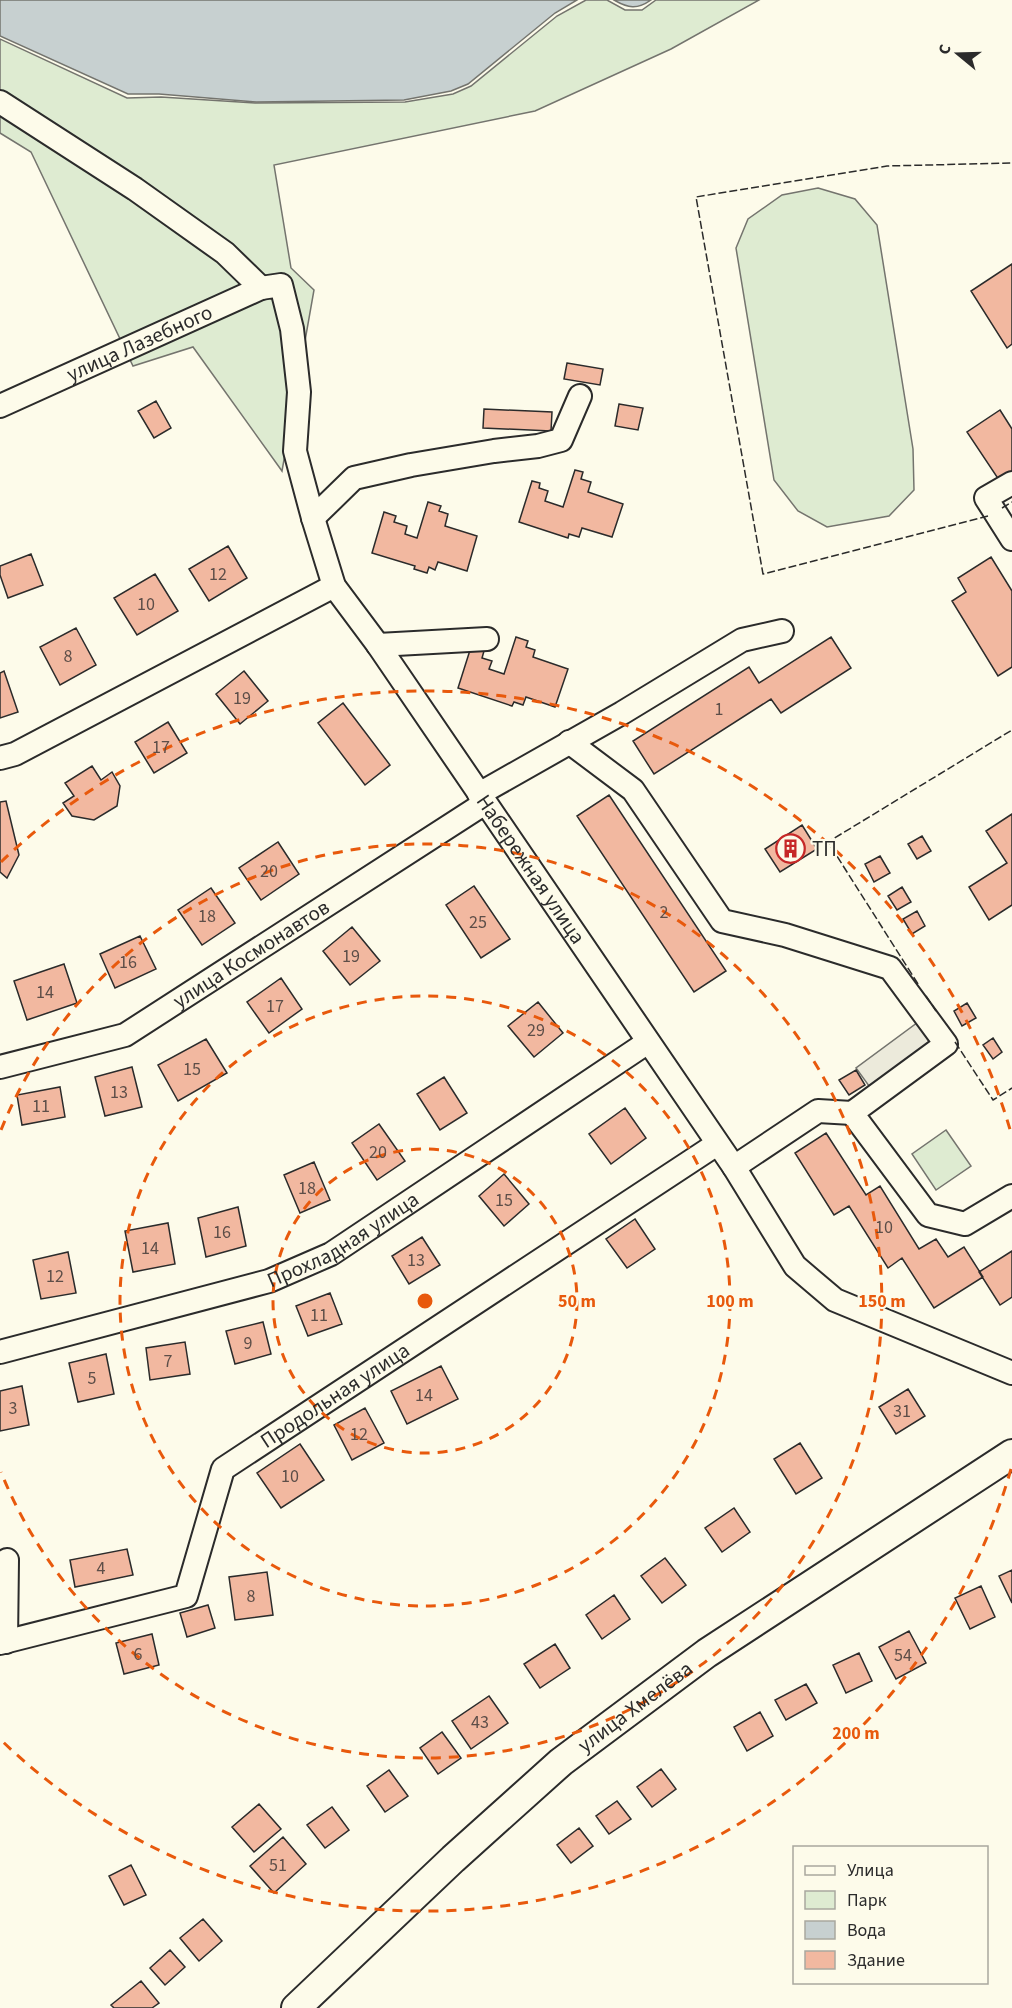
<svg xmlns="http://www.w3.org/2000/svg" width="1012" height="2008" font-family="'Source Sans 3',sans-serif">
<rect width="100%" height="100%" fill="#fdfbea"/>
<!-- green -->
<path fill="#deebd1" stroke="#74746e" stroke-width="1.5" d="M586 0H607L625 10H642L656 0H759L671 49 535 111 274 165 291 268 314 290 282 471 193 347 133 366 31 152 0 133V39L127 98 161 97 255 103 405 102 453 94 471 86 557 16Z
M818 188 855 199 877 225 913 449 914 490 889 516 827 527 798 511 774 480 736 248 748 219 782 195Z
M946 1130 971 1166 936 1190 912 1154Z"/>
<!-- parking -->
<path fill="#eceadb" stroke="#74746e" stroke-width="1.5" d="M925 1017 947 1046 877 1097 856 1068Z"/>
<!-- water -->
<path fill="#c7d0d0" stroke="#74746e" stroke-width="1.5" d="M0 0H577L555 13 468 84 451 91 404 100 256 102 159 94H128L0 36Z
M614 0H651C637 10 628 8 614 0Z"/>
<!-- building -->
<path fill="#f2b8a0" stroke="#2b2b2b" stroke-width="1.5" d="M1012 264V344L1007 348 971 291Z
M567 363 603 369 600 385 564 379Z
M156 401 171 428 154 438 138 411Z
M619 404 643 408 638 430 615 426Z
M484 409 552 412 551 431 483 428Z
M1000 410 1012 429V471L999 480 967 432Z
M575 470 583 472 581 479 591 482 588 492 623 504 612 537 582 528 579 537 569 534 568 538 519 522 532 481 540 483 539 488 548 491 545 501 563 507Z
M428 502 441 506 439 511 448 514 445 526 477 536 467 571 438 562 435 570 429 567 427 573 414 569 415 566 372 553 384 512 396 516 394 522 407 526 405 534 417 538Z
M228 546 247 578 209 601 189 569Z
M31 554 43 585 8 598 0 575V566Z
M991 557 1012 591V667L998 676 952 601 966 592 958 578Z
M155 574 178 611 137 635 114 598Z
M76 628 96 665 60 685 40 647Z
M516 637 528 641 526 647 535 650 533 657 568 669 555 707 526 697 523 705 514 702 512 706 458 688 471 647 484 651 482 658 492 661 489 669 504 674Z
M831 637 851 668 781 713 771 699 654 774 633 741 749 667 759 683Z
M4 671 18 712 0 718V673Z
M244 671 268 701 240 724 216 694Z
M343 703 390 765 365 785 318 723Z
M168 722 187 753 154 773 135 742Z
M92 766 101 780 112 772 120 786 117 806 94 820 72 816 63 803 74 796 65 783Z
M609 795 726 971 694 992 577 816Z
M6 801 19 855 7 878 0 872V802Z
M1012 814V905L989 920 969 887 1007 863 986 831Z
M802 825 817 849 780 872 765 849Z
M922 836 931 851 917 859 908 844Z
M278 842 299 874 261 900 239 868Z
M880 856 890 873 874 882 865 864Z
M474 886 510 939 481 958 446 905Z
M902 887 911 902 897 910 888 896Z
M211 888 235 923 202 945 178 910Z
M917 911 925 926 912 934 903 919Z
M352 927 380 961 350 985 323 951Z
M140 936 156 969 115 988 100 954Z
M64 964 77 1003 27 1020 14 981Z
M281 978 302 1009 269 1033 247 1002Z
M538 1002 563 1033 534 1057 508 1026Z
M967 1003 976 1018 962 1026 954 1011Z
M993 1038 1002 1052 993 1059 983 1045Z
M206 1039 227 1073 178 1101 158 1065Z
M132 1067 142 1107 105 1116 95 1077Z
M856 1070 865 1085 849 1095 839 1080Z
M444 1077 467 1113 440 1130 417 1094Z
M60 1087 65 1117 22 1125 17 1095Z
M625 1108 646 1138 611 1164 589 1134Z
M379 1124 405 1161 377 1180 352 1143Z
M826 1133 866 1195 880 1186 919 1249 936 1239 948 1257 964 1247 983 1277 934 1308 902 1258 888 1268 849 1206 834 1215 795 1153Z
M314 1162 330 1200 300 1213 284 1175Z
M504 1174 529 1204 504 1226 479 1196Z
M238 1207 246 1246 206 1257 198 1218Z
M635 1219 655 1249 627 1268 606 1239Z
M168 1223 175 1264 133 1272 125 1231Z
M422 1237 440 1265 409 1284 392 1256Z
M1012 1251V1297L1000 1305 979 1272Z
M68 1252 76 1293 41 1299 33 1260Z
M330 1293 342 1324 308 1336 296 1306Z
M263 1322 271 1354 235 1364 226 1331Z
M185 1342 190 1374 150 1380 146 1348Z
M106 1354 114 1394 78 1402 69 1363Z
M441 1366 458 1399 407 1424 391 1391Z
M22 1386 29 1425 0 1431V1391Z
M908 1389 925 1416 896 1434 879 1407Z
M365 1408 384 1443 352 1460 334 1425Z
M800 1443 822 1478 796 1494 774 1459Z
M300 1444 324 1480 281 1508 257 1473Z
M734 1508 750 1532 722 1552 705 1528Z
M127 1549 133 1575 75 1587 70 1560Z
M665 1558 686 1585 662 1603 641 1576Z
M1012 1570V1603L999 1576Z
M267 1572 273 1615 235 1620 229 1577Z
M981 1586 995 1617 970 1629 955 1598Z
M614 1595 630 1619 602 1639 586 1615Z
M208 1605 215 1628 187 1637 180 1613Z
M909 1631 926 1663 896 1679 879 1647Z
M152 1634 159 1665 124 1674 116 1643Z
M555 1644 570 1668 540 1688 524 1664Z
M859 1653 872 1681 846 1693 833 1665Z
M806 1684 817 1703 786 1720 775 1700Z
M489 1696 508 1723 471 1749 452 1721Z
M760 1712 773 1736 747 1751 734 1727Z
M442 1732 461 1758 438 1774 420 1748Z
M661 1769 676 1789 652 1807 637 1787Z
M389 1770 408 1796 385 1812 367 1786Z
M617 1801 631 1819 609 1834 596 1816Z
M259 1804 281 1829 254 1852 232 1827Z
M332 1807 349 1830 325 1848 307 1825Z
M579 1828 593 1846 571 1863 557 1845Z
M283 1837 306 1864 274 1893 250 1866Z
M131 1865 146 1895 124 1905 109 1876Z
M203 1919 222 1941 199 1961 180 1938Z
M170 1950 185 1967 165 1985 150 1968Z
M141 1981 159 2003 152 2008H114L111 2005Z"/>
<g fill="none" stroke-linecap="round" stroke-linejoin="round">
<defs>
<g id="minor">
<path d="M0 102 135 189 225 253 261 288"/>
<path id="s1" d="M0 406 261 288 281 285 292 329 299 392 295 451 313 518 334 586 378 645 734 1167 795 1266 835 1300 1012 1373"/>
<path d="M1012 483 986 498 1012 539"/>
<path d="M313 518 354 478 411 465 494 451 538 446 561 440 580 396"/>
<path d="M378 645 487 639"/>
<path d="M569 742 633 790 722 921 785 935 890 968 946 1044 852 1113 928 1215 965 1224 1012 1196"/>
<path d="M0 758 15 754 334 586"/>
<path d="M479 794 622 713 742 640 782 631"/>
<path id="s2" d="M0 1067 125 1035 485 803"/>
<path d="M734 1167 818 1111 852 1113"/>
<path id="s3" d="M0 1352 269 1281 331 1254 648 1042"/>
<path d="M6 1642 7 1560"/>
<path id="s4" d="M0 1643 186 1596 223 1469 717 1144"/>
</g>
<g id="major">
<path id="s5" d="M296 2008 453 1859 561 1762 707 1653 1012 1454"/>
</g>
</defs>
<!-- minor casing -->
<use href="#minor" stroke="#2b2b2b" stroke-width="26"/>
<!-- major casing -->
<use href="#major" stroke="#2b2b2b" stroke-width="32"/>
<!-- minor -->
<use href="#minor" stroke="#fdfbea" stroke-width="22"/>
<!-- major -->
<use href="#major" stroke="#fdfbea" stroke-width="28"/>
<!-- fence -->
<path stroke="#2b2b2b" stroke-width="1.5" stroke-dasharray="8 3" stroke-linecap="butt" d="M1002 508 1012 502
M988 516 763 574 696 197 887 166 1012 163
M918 984 828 842 1012 730
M926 996 936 1011
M955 1042 993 1100 1012 1088"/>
</g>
<!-- distance rings -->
<g fill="none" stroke="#e8590c" stroke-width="3" stroke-dasharray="10 8">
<circle cx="425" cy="1301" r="152"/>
<circle cx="425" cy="1301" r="305"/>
<path d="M1 1130A457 457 0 1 1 1 1472"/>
<path d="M1011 1469A610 610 0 0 1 1 1740M1 862A610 610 0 0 1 1011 1133"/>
</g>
<!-- icons -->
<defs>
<symbol id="building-ring" viewBox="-11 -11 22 22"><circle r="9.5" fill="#fdfbea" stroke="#c62828" stroke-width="1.5"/><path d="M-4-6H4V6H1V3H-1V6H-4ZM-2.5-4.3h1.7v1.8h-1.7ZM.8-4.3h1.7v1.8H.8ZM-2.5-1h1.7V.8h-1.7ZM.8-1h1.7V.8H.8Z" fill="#c62828"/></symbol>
</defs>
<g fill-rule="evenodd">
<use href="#building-ring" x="774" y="832" width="33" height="33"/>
</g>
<g text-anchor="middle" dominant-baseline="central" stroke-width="4.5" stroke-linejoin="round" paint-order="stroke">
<!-- number labels -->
<g font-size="18" fill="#5d4e48">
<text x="218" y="574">12</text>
<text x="146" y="604">10</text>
<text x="68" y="656">8</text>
<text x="242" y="698">19</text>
<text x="719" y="709">1</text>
<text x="161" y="747">17</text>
<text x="269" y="871">20</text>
<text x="664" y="912">2</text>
<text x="207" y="916">18</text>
<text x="478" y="922">25</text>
<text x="351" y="956">19</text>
<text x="128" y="962">16</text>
<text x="45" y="992">14</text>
<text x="275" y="1006">17</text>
<text x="536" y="1030">29</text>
<text x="192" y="1069">15</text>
<text x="119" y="1092">13</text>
<text x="41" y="1106">11</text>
<text x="378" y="1152">20</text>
<text x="307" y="1188">18</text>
<text x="504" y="1200">15</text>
<text x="884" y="1227">10</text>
<text x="222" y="1232">16</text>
<text x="150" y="1248">14</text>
<text x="416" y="1260">13</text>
<text x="55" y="1276">12</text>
<text x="319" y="1315">11</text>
<text x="248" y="1343">9</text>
<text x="168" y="1361">7</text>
<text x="92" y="1378">5</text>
<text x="424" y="1395">14</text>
<text x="13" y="1408">3</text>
<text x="902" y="1411">31</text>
<text x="359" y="1434">12</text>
<text x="290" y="1476">10</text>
<text x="101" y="1568">4</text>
<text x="251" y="1596">8</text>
<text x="138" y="1654">6</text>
<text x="903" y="1655">54</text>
<text x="480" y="1722">43</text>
<text x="278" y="1865">51</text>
</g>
<!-- street labels -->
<g font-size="21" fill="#2b2b2b" stroke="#fdfbea">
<text stroke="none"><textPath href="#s1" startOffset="153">улица Лазебного</textPath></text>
<text stroke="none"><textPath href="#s1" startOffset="960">Набережная улица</textPath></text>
<text stroke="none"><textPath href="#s2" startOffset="279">улица Космонавтов</textPath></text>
<text stroke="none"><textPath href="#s3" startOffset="363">Прохладная улица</textPath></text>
<text stroke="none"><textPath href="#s4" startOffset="458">Продольная улица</textPath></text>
<text stroke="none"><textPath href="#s5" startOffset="454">улица Хмелёва</textPath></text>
</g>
<!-- poi labels -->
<g font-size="21" fill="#2b2b2b" stroke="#fdfbea" text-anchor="start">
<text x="812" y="849">ТП</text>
</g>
</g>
<circle cx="425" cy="1301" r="9" fill="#e8590c" stroke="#fdfbea" stroke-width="3"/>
<g font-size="18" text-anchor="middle" font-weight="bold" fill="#e8590c" stroke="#fdfbea" stroke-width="4.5" stroke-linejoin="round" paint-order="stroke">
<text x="577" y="1307">50 m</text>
<text x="730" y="1307">100 m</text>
<text x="882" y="1307">150 m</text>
<text x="856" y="1739">200 m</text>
</g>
<!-- legend -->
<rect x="793" y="1846" width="195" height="138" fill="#fdfbea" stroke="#a9a89e" stroke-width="1.5"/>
<rect x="805" y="1866" width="30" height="9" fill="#fdfbea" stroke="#a9a89e" stroke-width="1.5"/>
<text x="847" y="1876" font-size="18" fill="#2b2b2b">Улица</text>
<rect x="805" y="1891" width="30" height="18" fill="#deebd1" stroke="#a9a89e" stroke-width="1.5"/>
<text x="847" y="1906" font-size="18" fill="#2b2b2b">Парк</text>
<rect x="805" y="1921" width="30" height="18" fill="#c7d0d0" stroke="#a9a89e" stroke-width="1.5"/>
<text x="847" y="1936" font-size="18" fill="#2b2b2b">Вода</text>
<rect x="805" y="1951" width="30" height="18" fill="#f2b8a0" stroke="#a9a89e" stroke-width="1.5"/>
<text x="847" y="1966" font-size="18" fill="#2b2b2b">Здание</text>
<!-- north arrow -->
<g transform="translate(958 54) rotate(289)" stroke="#fdfbea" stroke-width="4.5" paint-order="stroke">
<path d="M0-4.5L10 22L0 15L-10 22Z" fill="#2b2b2b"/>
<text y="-9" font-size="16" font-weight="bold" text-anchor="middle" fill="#2b2b2b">С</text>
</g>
</svg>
